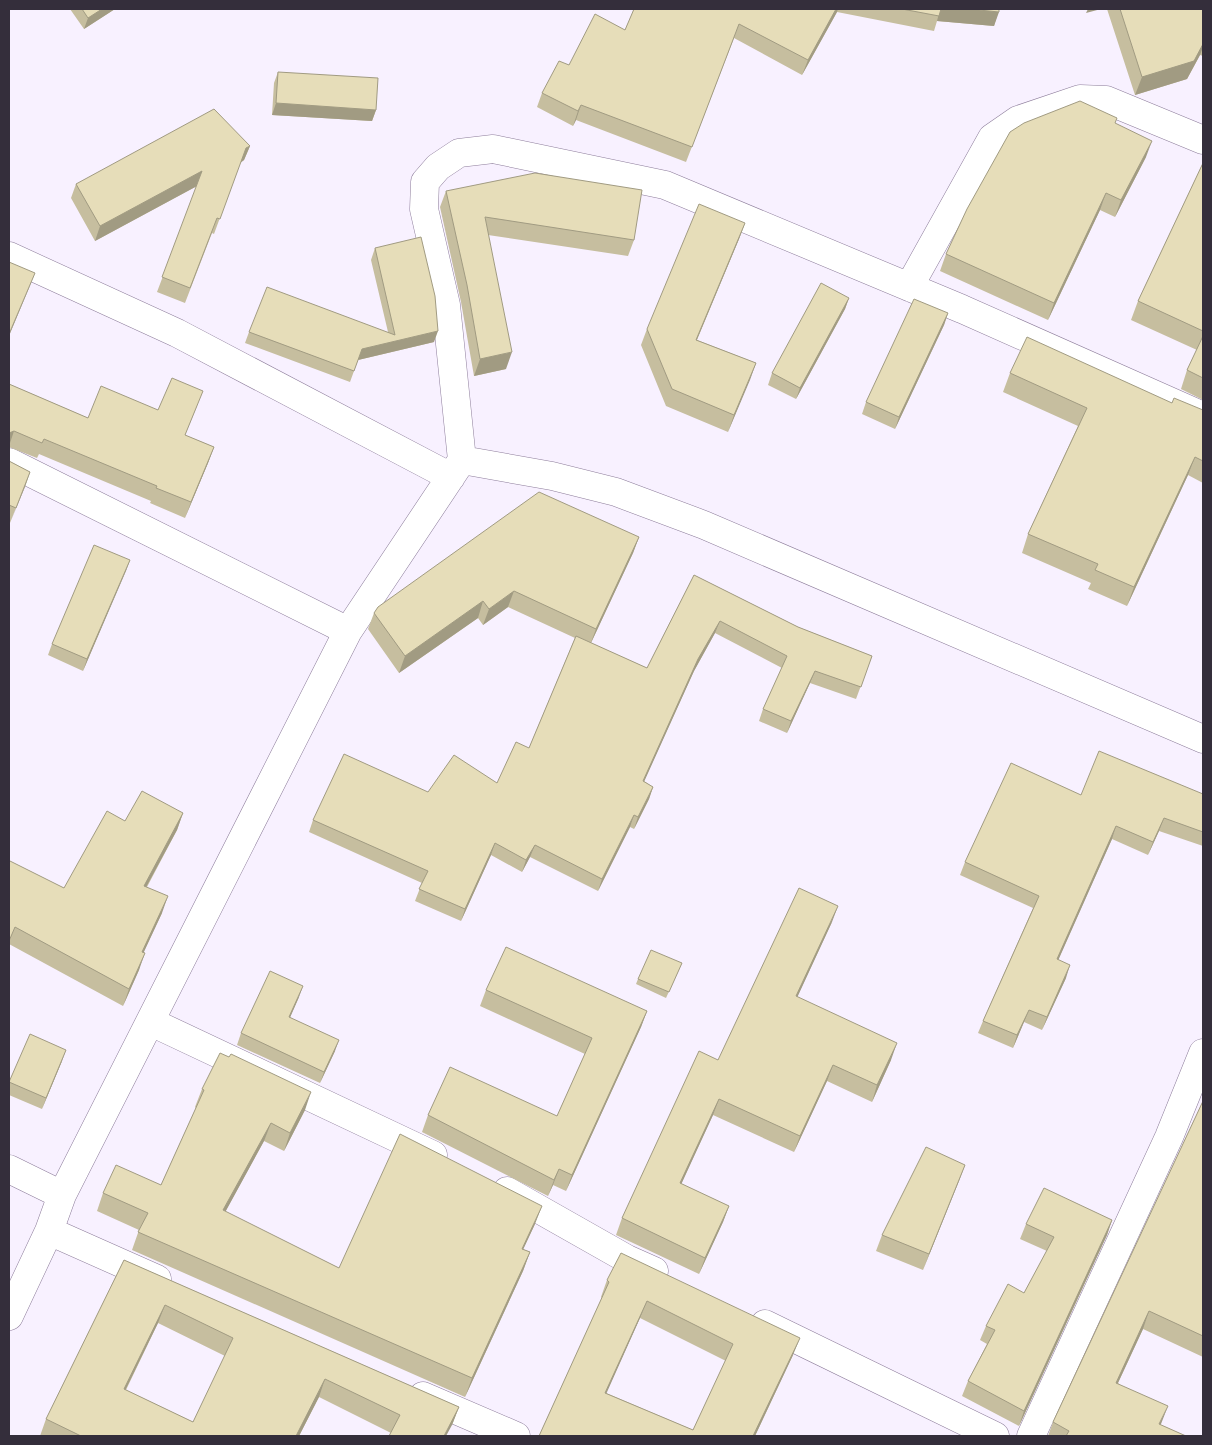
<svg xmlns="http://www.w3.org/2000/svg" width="1212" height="1445" font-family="Cabin,sans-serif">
<rect width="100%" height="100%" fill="#f8f1ff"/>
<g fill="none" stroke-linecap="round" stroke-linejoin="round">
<defs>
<path id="minor" d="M9 256 177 333 451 477
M909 287 992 138 1018 120 1080 99 1106 100 1203 140
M462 460 446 305 424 209 425 182 438 167 459 153 493 149 665 185 962 309 1203 416
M9 462 348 631
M151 1022 433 1155
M9 1169 62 1195
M507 1191 627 1259 654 1271
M49 1231 157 1279
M9 1316 49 1231 62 1195 348 631 462 460 552 476 616 492 704 525 1203 739
M765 1324 995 1436
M423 1396 516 1436
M1031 1436 1169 1137 1203 1053"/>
</defs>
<!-- minor casing -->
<use href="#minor" stroke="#8d7d9b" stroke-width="29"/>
<!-- minor -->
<use href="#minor" stroke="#fff" stroke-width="28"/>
</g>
<!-- wall -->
<path fill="#c6be9f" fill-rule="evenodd" d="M70 9H115L84 29Z
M634 9H999L994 26 937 21 934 31 837 12 802 75 734 38 686 162 576 120 573 126 537 107 542 93 569 65 625 30Z
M1107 9H1203V56L1200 55 1187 79 1135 95Z
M278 72 376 110 372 121 272 115 274 83Z
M1115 124 1146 157 1115 217 1100 210 1048 320 940 271 946 254Z
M250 146 244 160 240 163 214 234 212 233 185 303 157 292 197 186 95 241 71 198 76 184Z
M1203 163V400L1181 389 1187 370 1197 350 1131 320 1138 301Z
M446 191 634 240 628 256 488 235 506 369 474 376 461 302 440 207Z
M745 223 739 239 697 340 756 363 728 432 666 406 641 345 647 329Z
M375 248 434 342 358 360 350 382 245 343 249 332H388L371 260Z
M849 298 845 309 796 399 768 385 772 373Z
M948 313 944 325 895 429 862 414 866 402Z
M1010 373 1172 403 1203 410V483L1188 475 1127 606 1088 589 1091 583 1022 553 1028 534 1078 426 1003 392Z
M9 384 88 418 197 406 185 435 214 447 208 463 185 518 150 503 151 501 39 454 37 458 9 447Z
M9 461 30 472 10 523H9Z
M639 537 633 553 591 643 647 668 694 575 798 627 872 656 856 699 810 683 787 733 759 721 763 709 782 668 715 633 694 671 644 781 653 787 649 799 634 829 630 827 598 891 530 857 522 872 491 855 461 921 415 901 422 883 309 832 313 820 428 792 497 783 529 748 575 638 508 607 483 625 478 618 399 673 368 629 374 613Z
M130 560 83 671 48 655 52 644Z
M1203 794V846L1159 831 1148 855 1112 839 1058 960 1066 978 1042 1030 1024 1022 1013 1048 978 1033 983 1021 1033 908 960 875 965 862 1081 795Z
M183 813 177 830 147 887 162 913 143 953 139 970 123 1006 9 944V863L64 888 125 821Z
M832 922 797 997 891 1060 872 1102 827 1081 794 1152 713 1115 681 1184 729 1206 723 1222 699 1274 616 1235 622 1218 718 1060Z
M682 963 666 998 636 984 638 979Z
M486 990 647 1011 641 1027 566 1191 553 1185 548 1196 422 1132 428 1115 557 1116 585 1054 480 1006Z
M299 997 290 1017 335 1051 320 1083 237 1045 241 1033Z
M62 1061 42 1109 9 1095V1082Z
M202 1089 305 1110 284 1151 264 1141 225 1212 339 1268 535 1224 523 1249 530 1252 523 1271 465 1397 132 1250 139 1230 97 1211 103 1193 161 1185 196 1108 195 1107Z
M1203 1101V1357L1143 1329 1118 1383 1161 1425 1186 1436H1048L1053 1422Z
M965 1165 923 1270 876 1251 882 1235Z
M1112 1220 1107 1235 1019 1426 962 1396 968 1381 987 1344 980 1340 986 1326 1024 1293 1047 1251 1020 1239 1026 1224Z
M124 1260 459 1407 452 1425 391 1433 319 1397 299 1436H40L46 1419ZM158 1323 225 1356 193 1422 126 1390Z
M607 1280 793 1355 755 1436H539L602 1298 601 1297ZM640 1318 726 1361 693 1430 606 1393Z"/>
<!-- shaded-wall -->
<path fill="#a19b82" d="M102 9H115L84 29 88 18Z
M836 9H838L837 12 802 75 808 60Z
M940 9H969L999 12 994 26 937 21Z
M1088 9H1101L1086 13Z
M1203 44V47L1200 55 1187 79 1135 95 1142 77Z
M276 103 376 110 372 121 272 115Z
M581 105 576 120 573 126 578 111Z
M1152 141 1146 157 1115 217 1121 200Z
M250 146 244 160 240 163 246 148Z
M202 171 197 186 95 241 100 226Z
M1106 193 1100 210 1048 320 1054 303Z
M745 223 739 239 690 356 696 340Z
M35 273 29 288 9 336V334Z
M849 298 845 309 796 399 800 388Z
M948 313 944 325 895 429 899 417Z
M438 331 434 342 358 360 350 382 362 349Z
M512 352 506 369 474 376 480 359Z
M756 363 750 380 728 432 734 415Z
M14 431 9 446V433Z
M214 447 208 463 185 518 191 502Z
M1195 457 1188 475 1127 606 1134 587Z
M30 472 25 487 10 523 16 508Z
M639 537 633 553 590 645 596 629Z
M130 560 126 571 83 671 87 659Z
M514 591 508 607 483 625 489 609Z
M483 601 478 618 399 673 405 656Z
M720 621 715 633 694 671 639 793 643 781 698 659Z
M815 671 810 683 787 733 791 721Z
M653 787 649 799 634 829 638 817Z
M183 813 177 830 138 902 144 886Z
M634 815 630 827 598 891 602 879Z
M1164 818 1159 831 1148 855 1153 842Z
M1116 826 1112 839 1053 972 1057 959Z
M495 843 491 855 461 921 465 909Z
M535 845 530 857 522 872 526 860Z
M168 896 162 913 136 969 142 952Z
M838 906 832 922 790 1013 796 996Z
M145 953 139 970 123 1006 129 989Z
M1070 965 1066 978 1042 1030 1047 1017Z
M303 986 299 997 285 1029 289 1017Z
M1029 1010 1024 1022 1013 1048 1017 1035Z
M647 1011 641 1027 566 1191 572 1175Z
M339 1040 335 1051 320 1083 324 1072Z
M897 1043 891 1060 872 1102 877 1085Z
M66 1050 62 1061 42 1109 46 1098Z
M833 1065 827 1081 794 1152 800 1136Z
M311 1092 305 1110 284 1151 290 1133Z
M719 1099 713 1115 674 1200 680 1183Z
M271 1123 264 1141 216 1229 223 1210Z
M965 1165 959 1181 923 1270 929 1254Z
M559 1169 553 1185 548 1196 554 1180Z
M542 1206 535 1224 515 1267 522 1249Z
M729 1206 723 1222 699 1274 705 1258Z
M1112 1220 1107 1235 1019 1426 1024 1411Z
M530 1252 523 1271 465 1397 472 1378Z
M647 1301 640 1318 599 1410 605 1393Z
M165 1305 158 1323 117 1407 124 1389Z
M1149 1311 1143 1329 1110 1400 1116 1383Z
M800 1338 793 1355 755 1436H753Z
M325 1379 319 1397 299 1436H296Z
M1168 1406 1161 1424 1155 1436 1159 1424Z
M459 1407 452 1425 446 1436H444Z"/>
<!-- building -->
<path fill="#e6ddb9" stroke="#a19b82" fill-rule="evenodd" d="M82 9H102L88 18Z
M634 9H836L808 60 739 24 692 147 581 105 578 111 542 93 559 61 569 65 595 14 625 30Z
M902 9H941L939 16Z
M969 9H999V12Z
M1120 9H1203V44L1194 61 1142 77Z
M278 72 378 78 376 110 276 103Z
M1080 101 1117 118 1115 123 1152 141 1121 200 1106 193 1054 303 946 254 967 209 1010 132 1024 123Z
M214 109 250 146 246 148 220 219 217 218 190 288 162 277 202 171 100 226 76 184Z
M1203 163V331L1138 301Z
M535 173 642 190 634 240 485 217 512 352 480 359 467 285 446 191Z
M699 204 745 223 696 340 756 363 734 415 672 389 647 329Z
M421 237 435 296 438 331 362 349 354 371 249 332 267 287 395 335 375 248Z
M9 262 35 273 9 334Z
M821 283 849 298 800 388 772 373Z
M914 299 948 313 899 417 866 402Z
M1203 336V378L1187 370Z
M1027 337 1172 403 1174 398 1203 410V461L1195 457 1134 587 1095 570 1098 564 1028 534 1087 408 1010 373Z
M172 378 203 391 185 435 214 447 191 502 156 488 157 486 44 439 42 443 14 431 9 433V384L88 418 101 386 158 410Z
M9 461 30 472 16 508 9 505Z
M539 492 639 537 596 629 514 591 489 609 483 601 405 656 374 613 378 607Z
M94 545 130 560 87 659 52 644Z
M694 575 798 627 872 656 861 687 815 671 791 721 763 709 787 656 720 621 698 659 643 781 653 787 638 817 634 815 602 879 535 845 526 860 495 843 465 909 419 889 428 871 313 820 344 754 428 792 454 755 497 783 516 742 529 748 576 636 647 668Z
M1099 751 1203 794V832L1164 818 1153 842 1116 826 1057 959 1070 965 1047 1017 1029 1010 1017 1035 983 1021 1039 896 965 862 1011 763 1081 795Z
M142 791 183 813 144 886 168 896 142 952 145 953 129 989 15 927 9 941V863L10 861 64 888 107 811 125 821Z
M799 888 838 906 796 996 897 1043 877 1085 833 1065 800 1136 719 1099 680 1183 729 1206 705 1258 622 1218 699 1051 718 1060Z
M506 947 647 1011 572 1175 559 1169 554 1180 428 1115 450 1067 557 1116 592 1038 486 990Z
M651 950 682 963 669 992 638 979Z
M270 971 303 986 289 1017 339 1040 324 1072 241 1033Z
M30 1034 66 1050 46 1098 9 1082Z
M220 1053 229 1057 231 1054 311 1092 290 1133 271 1123 223 1210 339 1268 400 1134 542 1206 522 1249 530 1252 472 1378 138 1232 148 1213 103 1193 116 1165 161 1185 204 1090 202 1089Z
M1203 1101V1336L1149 1311 1116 1383 1168 1406 1159 1424 1186 1436H1066L1069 1431 1053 1422Z
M926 1147 965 1165 929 1254 882 1235Z
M1044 1188 1112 1220 1024 1411 968 1381 995 1330 986 1326 1008 1284 1024 1293 1054 1237 1026 1224Z
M621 1253 800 1338 753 1436H539L609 1282 607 1280ZM647 1301 733 1344 693 1430 605 1393Z
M124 1260 459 1407 444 1436H389L400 1415 325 1379 296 1436H81L46 1419ZM165 1305 233 1338 193 1422 124 1389Z"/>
<!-- border -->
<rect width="1212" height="1445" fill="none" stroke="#342e3b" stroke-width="20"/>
</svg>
